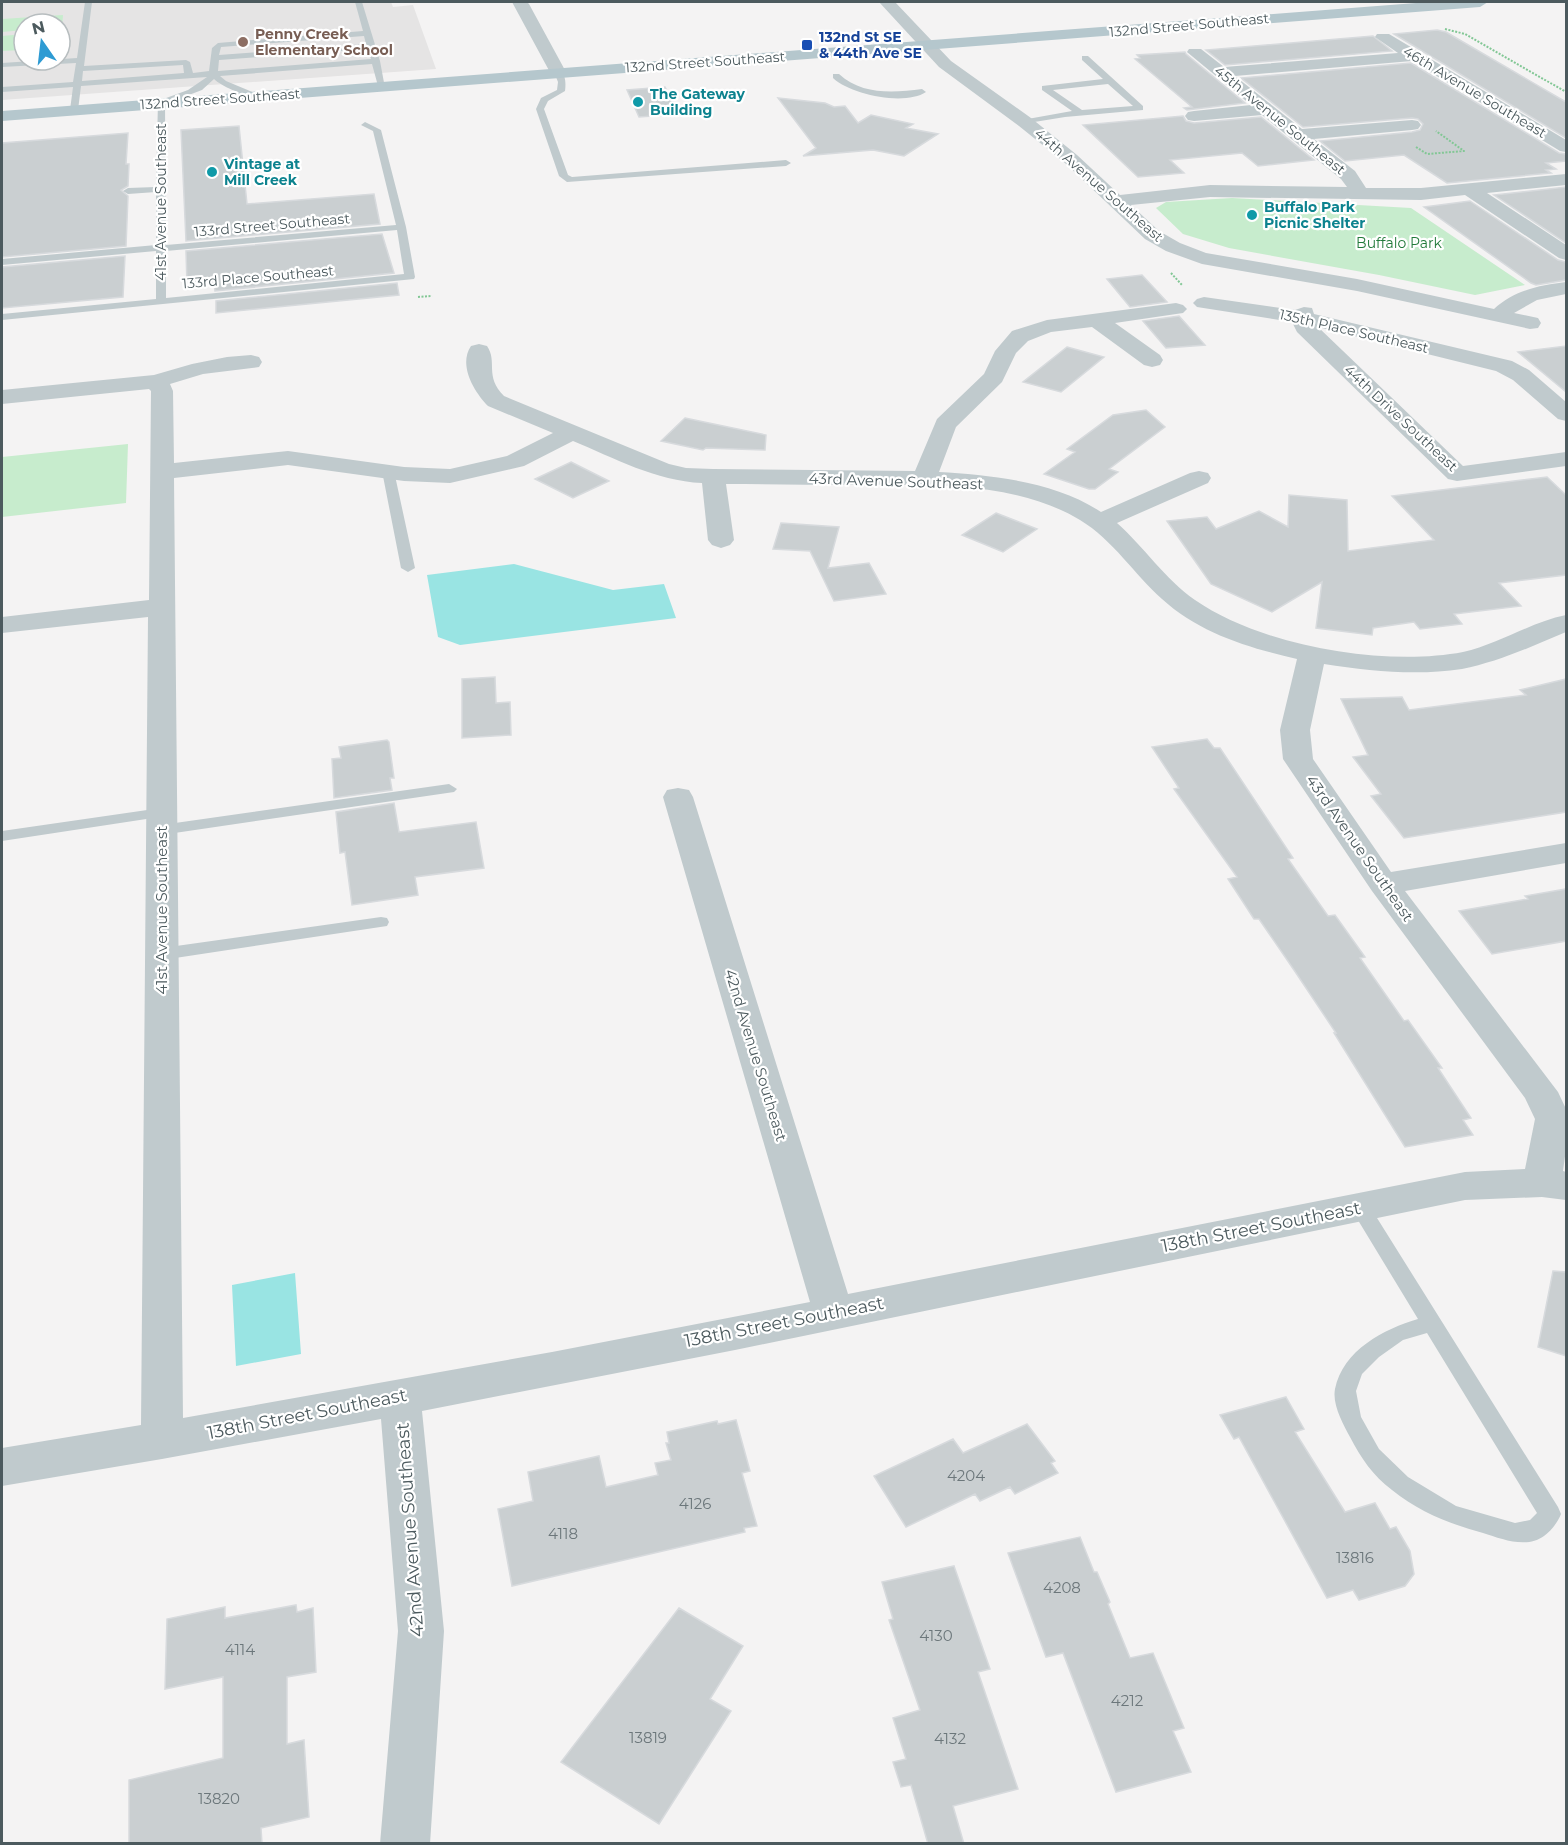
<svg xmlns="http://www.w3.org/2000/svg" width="1568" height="1845" font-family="Montserrat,sans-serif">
<rect width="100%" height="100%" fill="#f4f3f3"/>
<!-- education -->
<path fill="#e5e4e4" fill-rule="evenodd" d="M2 2H391L393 7 413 5 436 69 2 100ZM24 24H60V60H24Z"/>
<!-- green -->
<path fill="#c7eccd" d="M63 15 62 28H60V24H24V30L2 32V19Z
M24 34V50L2 51V36Z
M1232 198 1411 208 1525 285 1475 295 1379 275 1229 248 1183 234 1156 208 1166 202Z
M128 444 126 503 2 517V457Z"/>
<!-- water -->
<path fill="#99e4e3" d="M514 564 613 590 664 584 676 618 460 645 438 637 427 575Z
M295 1273 301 1354 236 1366 232 1285Z"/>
<!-- building -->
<path fill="#cacfd1" stroke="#d7dadd" stroke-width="1.5" d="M1437 30 1446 32 1566 102V138L1394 34Z
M1373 36 1392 51 1225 65 1206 50Z
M1185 52 1186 54 1245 103 1187 110 1184 108 1192 107 1135 59 1140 58 1137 55Z
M1411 63 1559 153 1566 154V161L1546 163 1556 169 1546 170 1551 173 1447 183 1404 155 1345 161 1320 141 1412 132 1420 130 1423 124 1418 119 1412 118 1303 127 1241 78Z
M665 87 680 114 639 117 627 90Z
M778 98 825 103 834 107 845 106 858 123 871 115 913 124 906 128 938 134 904 156 873 150 803 156 816 148Z
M1183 116 1186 121 1194 123 1261 117 1314 160 1258 166 1242 153 1170 160 1184 173 1138 177 1083 125Z
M239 126 247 204 374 194 380 224 186 241 181 130Z
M128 133 126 164H129L128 186 121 190 128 196 126 246 2 257V143Z
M1566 187V243L1494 195Z
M1470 201 1558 260 1566 262V280L1536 285 1531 283 1424 207Z
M382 234 394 273 215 291 214 283 187 285 186 251Z
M125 256 123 297 2 308V267Z
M1142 275 1167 302 1130 307 1107 279Z
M397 283 399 295 216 313V301Z
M1179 316 1205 345 1166 348 1143 321Z
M1566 346V392L1518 352Z
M1067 347 1104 357 1061 392 1023 382Z
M1146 410 1165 427 1109 469 1118 472 1095 489H1089L1044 474 1075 452 1067 449 1113 415Z
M685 418 766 435 765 450 706 448 703 450 661 441Z
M571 462 609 481 573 498 535 479Z
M1547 477 1566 495V575L1499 583 1521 606 1454 614 1462 624 1420 629 1414 622 1373 628 1372 635 1316 628 1322 582 1272 612 1211 584 1167 521 1207 517 1216 529 1259 511 1288 527 1289 495 1347 500 1348 551 1434 540 1392 496Z
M996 513 1037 529 1003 552 962 535Z
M781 523 839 527 828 568 869 563 886 594 834 601 810 551 773 549Z
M495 677 496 703 510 702 511 735 462 738V679Z
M1566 679V812L1404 838 1371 796 1381 794 1353 757 1368 755 1341 699 1402 697 1409 710 1526 695 1520 690Z
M1207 739 1214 748H1220L1293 858 1288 859 1328 916 1335 915 1365 957 1360 958 1404 1021 1408 1020 1442 1068H1438L1471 1118 1463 1120 1473 1135 1405 1147 1334 1033H1336L1294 970 1259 919H1254L1228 879 1237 877 1174 789 1179 788 1152 747Z
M387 740 389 742 394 778H390L392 790 334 798 332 759 341 758 339 747Z
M394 803 399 832 476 822 484 868 415 877 418 895 352 905 345 852 340 853 336 812Z
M1566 889V941L1492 954 1459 911 1528 899 1525 896Z
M1553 1271 1566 1272V1356L1538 1347Z
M1286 1397 1304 1429 1295 1432 1345 1512 1375 1503 1390 1529 1396 1527 1410 1551 1414 1574 1405 1586 1359 1600 1353 1590 1327 1598 1239 1437 1234 1439 1220 1415Z
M736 1420 750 1471 742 1473 757 1526 744 1528 745 1532 512 1586 498 1509 533 1501 528 1472 599 1456 606 1487 658 1475 655 1463 671 1460 666 1443H669L667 1432 717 1421 718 1424Z
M1027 1424 1055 1461 1051 1463 1058 1473 1015 1494 1010 1487 980 1501 975 1494 906 1527 874 1476 953 1439 963 1453Z
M1080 1537 1094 1572H1097L1110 1602 1108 1604 1130 1658 1153 1653 1184 1728 1173 1731 1191 1772 1116 1792 1063 1653 1046 1657 1008 1553Z
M954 1566 990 1669 978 1672 1018 1789 953 1806 964 1844H928L911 1785 901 1787 893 1762 906 1759 893 1718 920 1710 889 1620 893 1619 882 1582Z
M296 1605 297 1612 313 1608 316 1672 287 1677V1744L304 1740 309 1817 261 1828 262 1844H129V1780L223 1758V1677L165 1689 167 1619 225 1607V1618Z
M679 1608 743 1646 710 1699 731 1711 659 1824 561 1762Z"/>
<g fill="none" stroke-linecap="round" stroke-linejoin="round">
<!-- path -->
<path stroke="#82c795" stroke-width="2" stroke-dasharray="2 1.5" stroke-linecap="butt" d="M1445 29 1465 34 1566 92
M1416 147 1427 154 1464 151 1436 131
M1171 273 1182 285
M418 297 432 296"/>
<!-- lane -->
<path fill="#c0cacd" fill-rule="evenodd" d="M85 2H92L84 66 186 60 190 62 193 73 209 71 212 48 218 43 363 31 355 2H362L380 61 385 88 378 86 372 64 220 76 226 81 262 96C254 101 222 87 214 79L202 90 165 104 166 245 396 225 373 131 361 125 365 122 381 130 406 227 415 277 414 279 2 320V314L156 299V251L2 265V259L156 245V192L128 194 123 191 128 188 156 187 158 101 188 90 207 77 81 86 78 110 74 113 70 110 73 87 2 92V87L73 82 76 63 2 67V63L77 58ZM364 36 366 44 219 55 221 47ZM368 49 371 59 218 71 219 60ZM183 65 184 73 82 81 83 71ZM397 230 404 274 166 298V251Z
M1082 56H1088L1143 106V110L1065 117 1022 124V120L1072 111 1042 90V86L1103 79 1082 60ZM1108 84 1133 106 1082 110 1053 90Z
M558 70C566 72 566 84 565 91L548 101 544 109 568 175 572 177 786 160 791 163 786 166 567 182 559 176 536 109 541 98 557 90 558 82 554 72Z
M833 74H839C862 95 893 93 922 89L926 92C905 106 851 95 833 78Z
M388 467 394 471 415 568 408 572 401 568 382 471Z
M449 784 457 789 454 792 161 835 153 830 161 825Z
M161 808 166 810 169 813 166 816 2 841V831Z
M381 917 387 918 389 922 387 926 162 960 156 958 154 954 156 950 162 948Z
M1360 1200 1367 1202 1558 1507 1561 1514C1558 1522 1551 1531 1544 1536 1526 1549 1502 1539 1483 1533 1450 1524 1419 1512 1392 1490 1373 1476 1361 1458 1350 1437 1343 1424 1332 1404 1335 1389 1343 1350 1384 1329 1418 1319L1350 1207 1353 1202ZM1427 1333 1537 1513 1530 1520 1515 1523 1456 1506 1408 1477 1379 1449 1361 1417 1356 1391 1362 1374 1379 1357 1403 1340Z"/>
<!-- street -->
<path fill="#c0cacd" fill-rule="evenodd" d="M512 2H527L529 4 566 72 564 76H552Z
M879 2H895L951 61 1031 118 1077 155 1120 195 1210 185 1347 187 1341 179 1262 115 1194 121 1188 120 1185 116 1188 112 1194 111 1251 105 1187 52 1189 49H1201L1224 67 1398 53 1375 37 1377 34H1389L1566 140V152L1560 151 1412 61 1235 76 1302 129 1412 120 1418 121 1421 125 1418 129 1412 130 1314 139 1355 171 1366 188H1421L1566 174V185L1487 193 1566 245V260L1559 258 1465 195 1421 200 1210 197 1131 205 1159 231 1180 243 1206 253 1357 279 1494 309C1514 290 1541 285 1566 282V294L1537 300 1514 313 1538 318 1541 323 1538 328 1530 329 1357 291 1202 264 1166 251 1145 239 1065 163 1019 126 939 67Z
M1204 297 1295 310 1304 307 1312 308 1314 314 1512 361 1529 370 1566 402V421L1558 419 1513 380 1496 371 1318 327 1463 466 1566 452V466L1457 481 1448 479 1297 332 1292 322 1197 307 1193 303 1197 299Z
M1176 303 1183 305 1187 309 1183 313 1115 323 1160 355 1163 360 1160 365 1152 367 1144 365 1092 327 1051 332 1028 341 1016 353 1002 382 956 427 939 472C992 475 1056 482 1101 512L1190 473 1199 471 1208 473 1211 478 1208 483 1117 523C1144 547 1165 579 1195 600 1261 646 1385 667 1463 652 1499 644 1531 622 1566 615V632C1533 646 1498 662 1462 669 1416 676 1370 671 1324 664L1310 730 1313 759 1391 872 1566 843V863L1405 891 1558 1092 1566 1109V1149L1563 1171 1566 1172V1200L1542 1197 1465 1200 735 1350 422 1411 444 1631 430 1844H380L398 1631 381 1419 162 1459 2 1486V1448L141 1425 148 617 2 633V617L149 600 151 391 149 389 2 404V390L154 375 192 364 227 357 251 355 259 357 262 362 259 367 203 374 170 384 173 391 174 463 288 451 404 467 450 469 507 456 553 433 488 406C474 392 458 365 471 346L479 344 487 346C498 362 484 376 504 396L669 464 686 468 713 469 915 471 937 419 984 374 995 351 1012 331 1047 320ZM573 441C614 458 656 481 702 483L708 540 712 545 721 548 730 545 734 540 726 484C767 484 808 485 849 485 923 485 1014 480 1080 520 1113 540 1134 574 1162 599 1199 633 1249 648 1297 659L1280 730 1283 759 1372 891 1525 1098 1535 1119 1525 1169 1465 1172 848 1294 693 797 689 790 678 788 667 790 663 797 810 1302 552 1352 183 1418 174 478 288 465 404 481 450 483 524 466Z"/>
<!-- primary -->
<path fill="#b5c7cd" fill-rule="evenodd" d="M1429 2H1488L1480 7 2 121V111Z"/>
</g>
<!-- markers -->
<circle fill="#8d6e63" stroke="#fff" stroke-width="2" cx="243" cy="42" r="6"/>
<rect fill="#1a4fb4" stroke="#fff" stroke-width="2" x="801" y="39" width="12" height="12" rx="3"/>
<g fill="#0f9aa8" stroke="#fff" stroke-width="2">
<circle cx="638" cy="102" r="6"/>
<circle cx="212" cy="172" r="6"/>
<circle cx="1252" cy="215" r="6"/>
</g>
<g text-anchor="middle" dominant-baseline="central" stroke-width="4.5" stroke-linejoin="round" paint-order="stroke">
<!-- far-street labels -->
<g font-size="14" fill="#4c5a5e" stroke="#fff">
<text transform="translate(1189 25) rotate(-5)">132nd Street Southeast</text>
<text transform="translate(705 62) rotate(-4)">132nd Street Southeast</text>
<text transform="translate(1475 92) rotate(31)">46th Avenue Southeast</text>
<text transform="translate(220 99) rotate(-4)">132nd Street Southeast</text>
<text transform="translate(1280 120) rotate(39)">45th Avenue Southeast</text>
<text transform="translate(1099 185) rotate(41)">44th Avenue Southeast</text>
<text transform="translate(161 202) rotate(-90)">41st Avenue Southeast</text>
<text transform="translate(272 225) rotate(-5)">133rd Street Southeast</text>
<text transform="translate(258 277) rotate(-5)">133rd Place Southeast</text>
<text transform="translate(1354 331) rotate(13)">135th Place Southeast</text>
<text transform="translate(1401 418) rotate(43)">44th Drive Southeast</text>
</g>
<!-- far-education labels -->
<g font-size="14" font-weight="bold" fill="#785e54" stroke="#fff" text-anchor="start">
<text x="255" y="34">Penny Creek<tspan x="255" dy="16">Elementary School</tspan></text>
</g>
<!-- far-transit labels -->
<g font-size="14" font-weight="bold" fill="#164399" stroke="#fff" text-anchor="start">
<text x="819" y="37">132nd St SE<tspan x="819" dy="16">&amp; 44th Ave SE</tspan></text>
</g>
<!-- far-culture labels -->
<g font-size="14" font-weight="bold" fill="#0d838f" stroke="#fff" text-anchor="start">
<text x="650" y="94">The Gateway<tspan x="650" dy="16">Building</tspan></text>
<text x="224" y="164">Vintage at<tspan x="224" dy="16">Mill Creek</tspan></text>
<text x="1264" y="207">Buffalo Park<tspan x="1264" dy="16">Picnic Shelter</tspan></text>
</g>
<!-- far-park labels -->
<g font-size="14" fill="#227a3a" stroke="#fff">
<text x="1399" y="243">Buffalo Park</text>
</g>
<!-- street labels -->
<g font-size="15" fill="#4c5a5e" stroke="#fff">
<text transform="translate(896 481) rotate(2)">43rd Avenue Southeast</text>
<text transform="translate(1360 848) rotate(55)">43rd Avenue Southeast</text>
<text transform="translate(161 910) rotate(-90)">41st Avenue Southeast</text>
<text transform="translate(756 1055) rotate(73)">42nd Avenue Southeast</text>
</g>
<!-- near-number labels -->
<g font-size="15" fill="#6c777b">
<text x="966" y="1475">4204</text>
<text x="695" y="1503">4126</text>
<text x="563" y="1533">4118</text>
<text x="1355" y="1557">13816</text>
<text x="1062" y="1587">4208</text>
<text x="936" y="1635">4130</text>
<text x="240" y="1649">4114</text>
<text x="1127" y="1700">4212</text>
<text x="648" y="1737">13819</text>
<text x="950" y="1738">4132</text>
<text x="219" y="1798">13820</text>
</g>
<!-- near-street labels -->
<g font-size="18" fill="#4c5a5e" stroke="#fff">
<text transform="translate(1261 1227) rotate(-11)">138th Street Southeast</text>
<text transform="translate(784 1322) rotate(-11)">138th Street Southeast</text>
<text transform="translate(307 1414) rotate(-11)">138th Street Southeast</text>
<text transform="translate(410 1530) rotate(-94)">42nd Avenue Southeast</text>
</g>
</g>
<!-- border -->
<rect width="1568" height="1845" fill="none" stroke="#4c5a5e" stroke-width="6"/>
<!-- north arrow -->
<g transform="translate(42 42) rotate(346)"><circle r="28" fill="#ffffff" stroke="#b7bdbf" stroke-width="1.5"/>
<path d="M0-4.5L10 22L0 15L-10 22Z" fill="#2e9bd3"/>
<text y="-9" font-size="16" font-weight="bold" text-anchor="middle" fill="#4c5a5e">N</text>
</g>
</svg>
